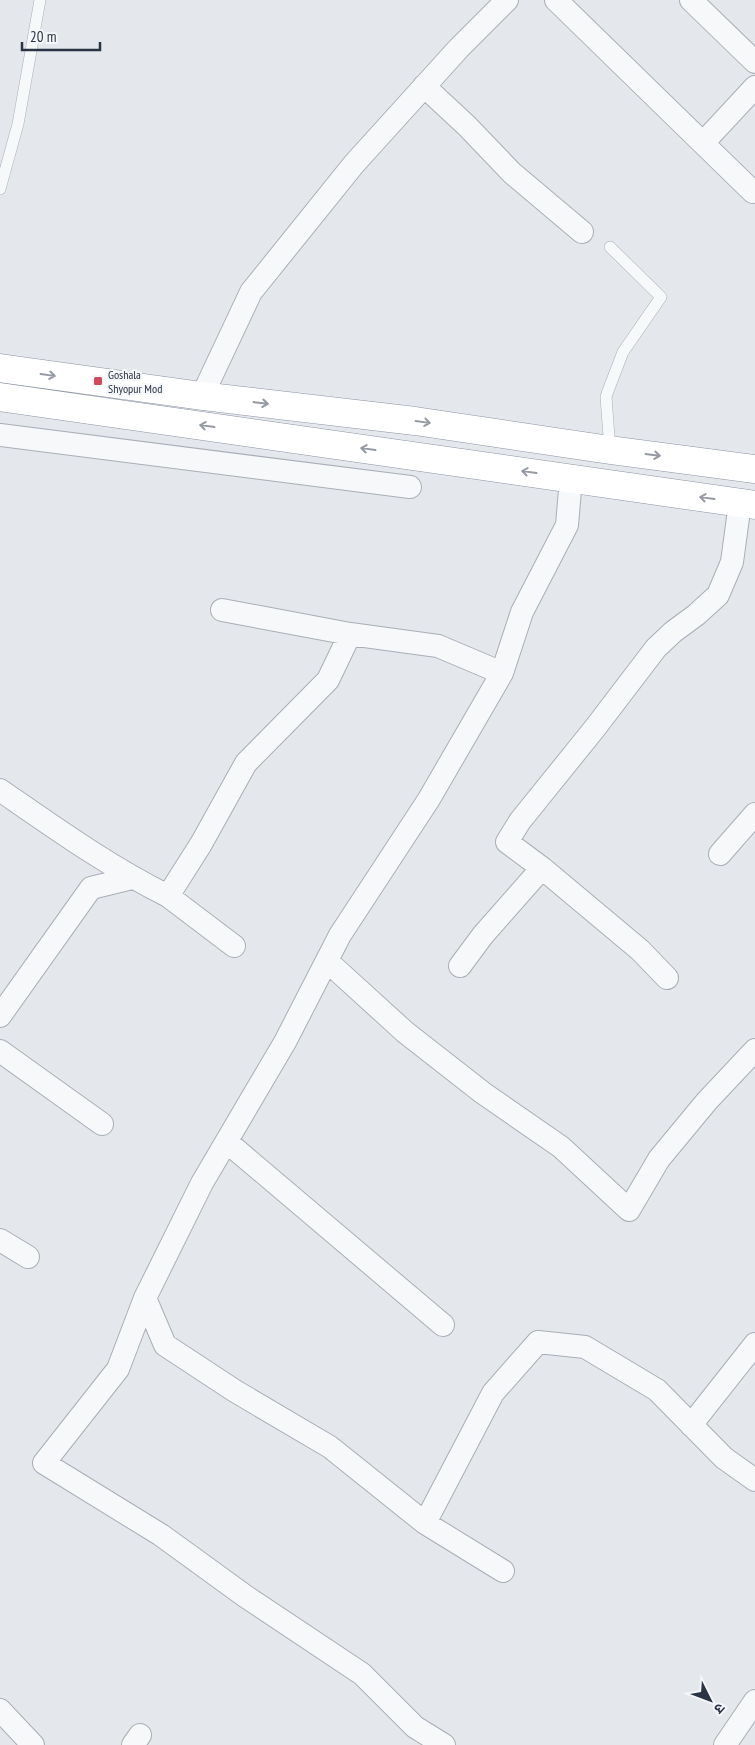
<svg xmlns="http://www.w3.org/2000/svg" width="755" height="1745" font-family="'PT Sans Narrow','Noto Sans Devanagari',sans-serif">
<rect width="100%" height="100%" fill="#e4e7ec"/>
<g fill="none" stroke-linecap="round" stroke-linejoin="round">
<defs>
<path id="lane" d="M0 189 18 124 40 0
M610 450 606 397 608 391 623 352 661 297 610 247"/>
<path id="street" d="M556 0 753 192
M691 0 755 62
M424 86 467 126 512 173 582 232
M703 143 755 87
M202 396 251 292 354 164 459 48 507 0
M0 435 410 487
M222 610 350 634
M0 790C55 828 108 866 168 896L201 844 246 763 328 680 350 634 438 646 502 673
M720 854 755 814
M542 868 640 950 667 978
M168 896 234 946
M327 961 405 1032 483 1093 561 1147 629 1210 659 1159 707 1101 755 1050
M460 966 483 935 542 868 507 842 520 821 595 728 656 648 673 632 696 615 718 595 732 562 740 503
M0 1016 91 888 132 878
M0 1051 102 1124
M227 1142 443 1325
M0 1240 28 1257
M145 1298 165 1345 235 1391 330 1447 425 1523 503 1571
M691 1425 755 1344
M425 1523 493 1393 538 1342 585 1347 657 1390 724 1458 755 1480
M0 1710 33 1745
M133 1745 140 1735
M444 1745 415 1727 362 1674 245 1596 161 1535 44 1463 118 1369 145 1298 202 1183 285 1042 340 935 429 799 502 673 522 612 567 525 571 478
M725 1745 755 1701"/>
<path id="highway" d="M0 368 202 396 415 421 610 450 755 469
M0 397 755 505"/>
</defs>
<!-- lane casing -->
<use href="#lane" stroke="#a9aeb7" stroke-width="12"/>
<!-- street casing -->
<use href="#street" stroke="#a9aeb7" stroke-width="24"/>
<!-- highway casing -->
<use href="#highway" stroke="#8b94a3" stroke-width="29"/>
<!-- lane -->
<use href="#lane" stroke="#f7f8fa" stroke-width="11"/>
<!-- street -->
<use href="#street" stroke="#f7f8fa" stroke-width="22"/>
<!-- highway -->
<use href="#highway" stroke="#fff" stroke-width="28"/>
</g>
<!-- one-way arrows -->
<defs><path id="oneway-shaft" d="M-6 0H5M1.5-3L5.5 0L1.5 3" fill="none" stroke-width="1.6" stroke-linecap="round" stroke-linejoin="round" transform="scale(1.25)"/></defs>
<g stroke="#959aa2">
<use href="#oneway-shaft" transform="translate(48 375) rotate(8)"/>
<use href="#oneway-shaft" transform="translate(261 403) rotate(7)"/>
<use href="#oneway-shaft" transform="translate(423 422) rotate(8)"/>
<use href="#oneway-shaft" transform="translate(207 426) rotate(-172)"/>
<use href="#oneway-shaft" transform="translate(368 449) rotate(-172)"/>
<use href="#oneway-shaft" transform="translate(653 455) rotate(7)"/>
<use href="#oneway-shaft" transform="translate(529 472) rotate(-172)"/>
<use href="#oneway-shaft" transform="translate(707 498) rotate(-172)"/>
</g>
<!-- markers -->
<rect fill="#d1495b" stroke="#f4f6f9" stroke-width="2" x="93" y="376" width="10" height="10" rx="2.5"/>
<g text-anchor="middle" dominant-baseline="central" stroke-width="4" stroke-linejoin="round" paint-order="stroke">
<!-- poi labels -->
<g font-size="12" fill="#2b3445" stroke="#f4f6f9" text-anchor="start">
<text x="108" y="374">Goshala<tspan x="108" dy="14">Shyopur Mod</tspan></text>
</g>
</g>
<!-- north arrow -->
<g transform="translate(710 1700) rotate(132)" stroke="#f4f6f9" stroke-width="4" paint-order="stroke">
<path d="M0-4L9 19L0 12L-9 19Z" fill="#2b3445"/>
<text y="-8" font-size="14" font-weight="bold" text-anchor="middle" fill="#2b3445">उ</text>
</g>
<!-- scale -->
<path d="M22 42v8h78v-8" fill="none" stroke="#2b3445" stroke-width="2.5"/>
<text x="30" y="42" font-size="15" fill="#2b3445" stroke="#f4f6f9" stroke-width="4" paint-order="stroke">20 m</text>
</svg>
